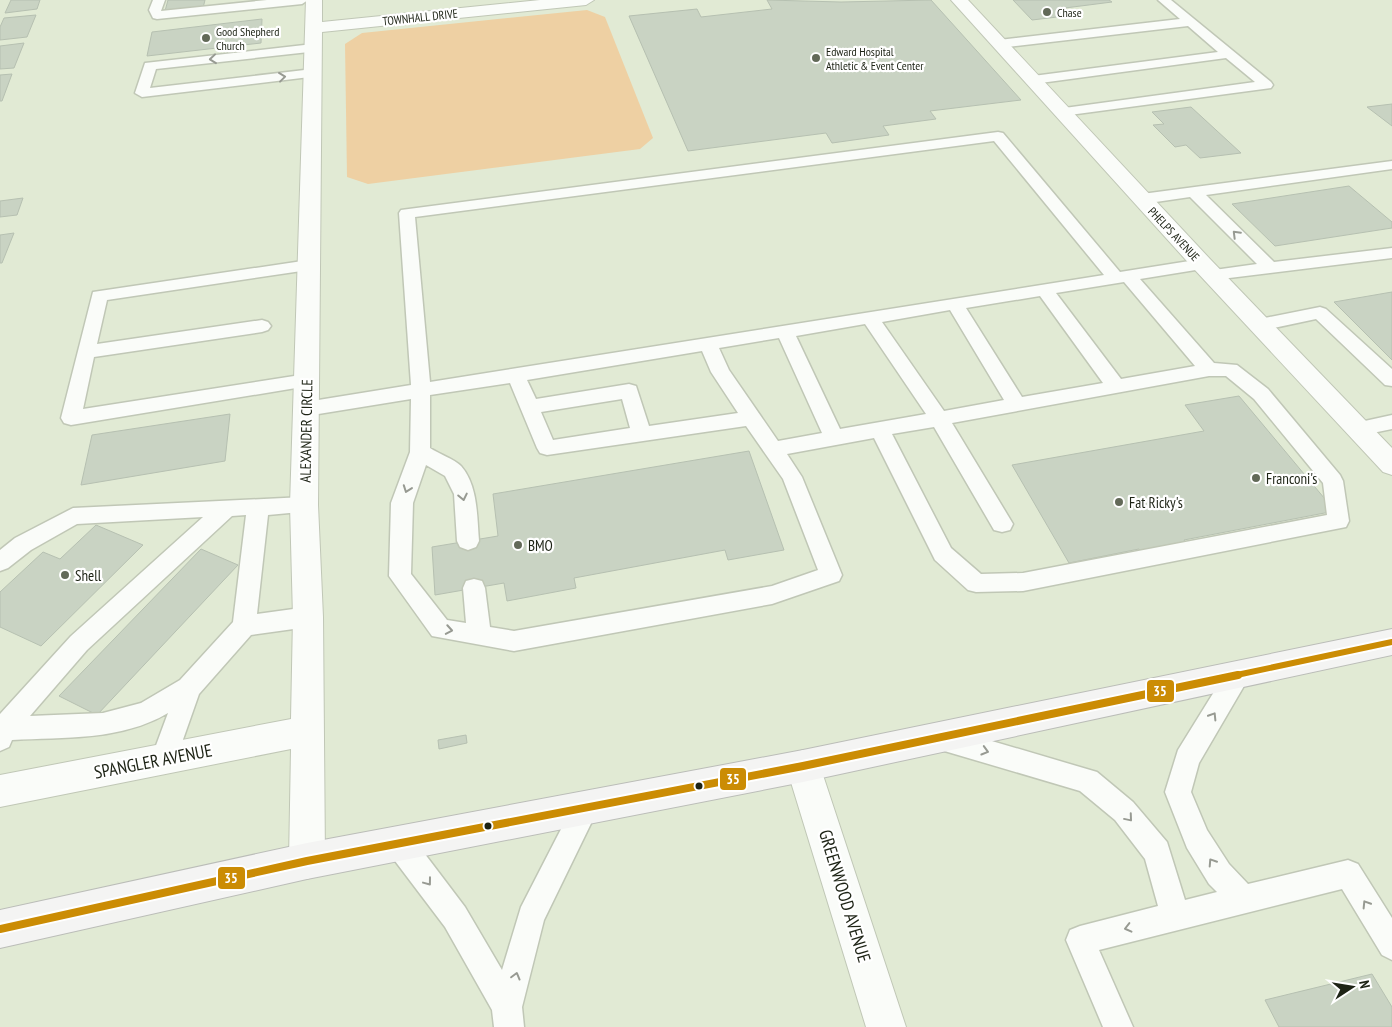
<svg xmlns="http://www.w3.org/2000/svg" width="1392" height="1027" font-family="'PT Sans Narrow',sans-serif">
<rect width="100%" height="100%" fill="#e1ead4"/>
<!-- green -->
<path fill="#eed0a3" d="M587 10 605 17 653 138 640 149 368 184 347 177 345 44 362 33Z"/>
<!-- building -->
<path fill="#c9d3c3" stroke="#b6c0b1" d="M11 0H40L37 9 5 13Z
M168 0H205L203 8 165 11Z
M767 0 841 2 931 0 1021 100 930 111 936 119 883 126 889 135 832 143 826 133 688 151 629 16 697 9 701 17 772 9Z
M1013 0H1109L1112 2 1065 8 1074 15 1032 20Z
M36 15 27 37 0 40V27L4 18Z
M262 19 261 43 147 56 152 32Z
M24 43 14 68 0 69V46Z
M12 74 2 101H0V75Z
M1392 104V126L1367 107Z
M1191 107 1241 153 1200 158 1186 145 1175 147 1153 125 1164 124 1152 112Z
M1349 186 1392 222V228L1275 246 1232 204Z
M23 198 17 215 0 217V201Z
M14 233 2 263H0V235Z
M1392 292V360L1334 302Z
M1239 396 1335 511 1184 540 1188 546 1143 555 1139 549 1069 563 1012 465 1204 431 1185 405Z
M230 414 225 461 81 485 92 435Z
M749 451 784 550 728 560 725 550 574 578 576 588 507 601 504 583 435 595 432 547 498 536 493 494Z
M96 525 143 545 41 646 0 627V592L43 552 60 559Z
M201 549 238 565 97 715 59 696Z
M466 735 467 743 439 749 438 740Z
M1372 974 1392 1007V1027H1279L1265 1000Z"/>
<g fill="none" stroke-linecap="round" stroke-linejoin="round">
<defs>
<path id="service" d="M153 0H165L161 11 267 0H308L302 4 157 19 153 18 149 10Z
M1158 0H1171L1271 82 1273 85 1271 88 1062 116 1055 112 1057 109 1255 82 1226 58 1033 84 1026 80 1033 76 1218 52 1188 26 999 48 993 44 999 40 1180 19Z
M313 44 319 48 318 51 156 69 150 88 313 69 318 70 320 73 318 76 142 97 135 93 145 63Z
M998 132 1003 133 1120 272 1202 259 1208 260 1210 264 1208 268 1140 279 1214 363 1237 365 1268 389 1340 475 1343 481 1349 521 1346 527 1023 591 976 592 968 590 935 560 874 438 787 454 802 477 842 575 839 581 772 604 514 651 432 636 389 576 391 503 410 452 411 399 306 416 299 414 296 409 299 404 306 402 411 385 399 213 401 210ZM994 141 1104 275 430 382 415 217ZM1124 282 1195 366 1121 379 1056 293ZM1040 296 1103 383 1022 397 966 308ZM950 310 1004 400 944 411 882 322ZM865 324 926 414 840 429 796 336ZM779 338 822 433 778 441 729 370 719 348ZM702 351 711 372 738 413 649 426 636 386 629 384 536 399 527 380ZM1209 376H1226L1254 399 1323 483 1327 515 1023 573 981 574 951 548 892 434 934 427 994 530 1002 532 1010 530 1013 524 952 423ZM510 383 537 448 540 453 547 455 746 426 783 479 818 570 772 586 514 631 490 627 485 588 482 581 474 579 466 581 463 588 466 623 447 620 411 574 413 503 426 465 445 476 454 494 457 541 460 547 468 550 476 547 479 541C477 517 478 485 461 466 454 459 439 454 430 448V395ZM622 399 630 428 553 440 541 412Z
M1392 161V169L1206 195 1274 262 1392 248V258L1213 280 1207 279 1205 275 1207 271 1257 264 1190 197 1142 204 1134 199 1142 194Z
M309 260 315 261 317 265 315 269 107 300 97 344 262 320 268 322 271 326 268 330 262 332 94 357 83 409 307 374 314 375 316 380 314 385 71 425 64 423 61 418 93 292Z
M1320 307 1326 309 1392 369V386L1385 385 1316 319 1260 331 1254 329 1251 325 1254 321 1260 319Z
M1392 415V429L1358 436 1351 434 1348 429 1351 424Z
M304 497 311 499 315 505 311 511 268 515 257 614 308 607 316 610 320 617 316 624 308 627 251 635 199 694 173 768 164 771 155 768 151 759 168 713C121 741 64 737 12 740L9 747 0 751V714L71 636 203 517 77 524 31 550 8 568 0 571V550L15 538 73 508ZM246 515 233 622 180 680 141 703 103 713 30 716 87 650 232 516Z
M1239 663 1248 666 1251 674 1199 763 1191 792 1207 830 1229 864 1248 884 1348 860 1358 864 1392 918V960L1382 955 1342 889 1099 950 1133 1027H1103L1066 940 1070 930 1080 926 1158 906 1145 859 1115 820 1080 791 941 750 932 746 928 738 932 730 941 726 1097 772 1133 802 1167 842 1185 900 1217 892 1209 884 1187 848 1165 792 1178 750 1230 666Z
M586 794 595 798 599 807 544 920 522 1007 524 1027H494L492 1010 445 927 389 853 385 843 389 833 399 830 409 833 465 907 502 970 521 907 577 798Z"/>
<path id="minor" d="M306 0H322V22L540 0H594L586 5 322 32 318 505 323 617 325 861 320 874 307 879 294 874 289 861 291 749 0 807V775L291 719 293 617 290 505Z
M951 0H968L1210 259 1392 448V475L1383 472 1194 269Z
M803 750 815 755 820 766 906 1027H866L786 766 791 755Z"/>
<path id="primary" d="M1392 629V655L803 782 307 879 0 948V910L307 843 803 750Z"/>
</defs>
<!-- service casing -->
<use href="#service" stroke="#c0c7b6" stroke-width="3"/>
<!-- minor casing -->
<use href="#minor" stroke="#c0c7b6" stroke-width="2"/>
<!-- primary casing -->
<use href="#primary" stroke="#bbbdb8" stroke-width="2"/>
<!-- service -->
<use href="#service" fill="#fafcf9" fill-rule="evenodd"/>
<!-- minor -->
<use href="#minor" fill="#fafcf9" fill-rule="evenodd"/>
<!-- primary -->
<use href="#primary" fill="#f4f4f3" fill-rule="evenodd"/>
<defs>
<path id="bus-1-far1" d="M1232 676 1392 642"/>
<path id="bus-1" d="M0 929 307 861 803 766 1238 675"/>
</defs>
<!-- bus-1-far1 casing -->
<use href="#bus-1-far1" stroke="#fff" stroke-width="10"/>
<!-- bus-1 casing -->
<use href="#bus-1" stroke="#fff" stroke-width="12"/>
<!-- bus-1-far1 -->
<use href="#bus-1-far1" stroke="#cb8c04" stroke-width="6"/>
<!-- bus-1 -->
<use href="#bus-1" stroke="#cb8c04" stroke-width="8"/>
</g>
<!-- one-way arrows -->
<defs><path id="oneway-chevron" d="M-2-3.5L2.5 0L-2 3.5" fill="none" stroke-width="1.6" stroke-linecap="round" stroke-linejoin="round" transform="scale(1.25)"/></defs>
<g stroke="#979a92">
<use href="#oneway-chevron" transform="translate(213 59) rotate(174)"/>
<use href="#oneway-chevron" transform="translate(282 77) rotate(-7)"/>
<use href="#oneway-chevron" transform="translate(1236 234) rotate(-135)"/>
<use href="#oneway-chevron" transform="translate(407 489) rotate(110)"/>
<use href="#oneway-chevron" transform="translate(463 497) rotate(78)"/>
<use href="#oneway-chevron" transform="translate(449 630) rotate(10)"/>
<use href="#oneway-chevron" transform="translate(1213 716) rotate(-58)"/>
<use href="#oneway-chevron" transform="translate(985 751) rotate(16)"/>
<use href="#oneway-chevron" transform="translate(1129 818) rotate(50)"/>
<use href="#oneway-chevron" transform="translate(1212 862) rotate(-123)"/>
<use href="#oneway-chevron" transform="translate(428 882) rotate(53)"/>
<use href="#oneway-chevron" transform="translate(1366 904) rotate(-122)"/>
<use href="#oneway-chevron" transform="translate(1128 928) rotate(166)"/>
<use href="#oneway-chevron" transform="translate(516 976) rotate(-75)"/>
</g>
<!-- markers -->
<g fill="#626958" stroke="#fff" stroke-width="2">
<circle cx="1047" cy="12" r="5"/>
<circle cx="206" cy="38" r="5"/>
<circle cx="816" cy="58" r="5"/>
<circle cx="1256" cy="478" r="5"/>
<circle cx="1119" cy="502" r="5"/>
<circle cx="518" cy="545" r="5"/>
<circle cx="65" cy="575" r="5"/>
</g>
<g fill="#1d2315" stroke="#fff" stroke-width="2">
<circle cx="699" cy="786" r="4.5"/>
<circle cx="488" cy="826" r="4.5"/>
</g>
<g text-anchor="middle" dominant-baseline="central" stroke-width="4.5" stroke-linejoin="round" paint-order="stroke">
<!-- far-poi labels -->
<g font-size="12" fill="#1d2315" stroke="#fff" text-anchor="start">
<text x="1057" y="12">Chase</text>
<text x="216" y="31">Good Shepherd<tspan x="216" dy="14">Church</tspan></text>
<text x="826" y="51">Edward Hospital<tspan x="826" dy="14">Athletic &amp; Event Center</tspan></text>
</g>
<!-- far-street labels -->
<g font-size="12" fill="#1d2315" stroke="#fff">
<text transform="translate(420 17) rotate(-6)">TOWNHALL DRIVE</text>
<text transform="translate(1174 234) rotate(47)">PHELPS AVENUE</text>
</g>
<!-- street labels -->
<g font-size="15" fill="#1d2315" stroke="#fff">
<text transform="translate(306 431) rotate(-89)">ALEXANDER CIRCLE</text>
</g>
<!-- poi labels -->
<g font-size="15" fill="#1d2315" stroke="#fff" text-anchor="start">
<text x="1266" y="478">Franconi's</text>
<text x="1129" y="502">Fat Ricky's</text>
<text x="528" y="545">BMO</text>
<text x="75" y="575">Shell</text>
</g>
<!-- near-street labels -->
<g font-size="18" fill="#1d2315" stroke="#fff">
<text transform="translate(153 761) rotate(-11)">SPANGLER AVENUE</text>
<text transform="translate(845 896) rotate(73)">GREENWOOD AVENUE</text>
</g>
</g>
<g stroke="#fff" stroke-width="2">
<rect x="1146" y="679" width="29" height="24" rx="5" fill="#cb8c04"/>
<rect x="719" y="767" width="28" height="24" rx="5" fill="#cb8c04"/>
<rect x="217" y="866" width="29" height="24" rx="5" fill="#cb8c04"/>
</g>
<g font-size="14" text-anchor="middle" font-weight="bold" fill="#fff">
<text x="1160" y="696">35</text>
<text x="733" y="784">35</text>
<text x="231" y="883">35</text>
</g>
<!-- north arrow -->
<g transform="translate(1352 987) rotate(78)" stroke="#ffffff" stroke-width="4" paint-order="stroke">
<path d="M0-4L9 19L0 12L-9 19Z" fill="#1d2315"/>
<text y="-8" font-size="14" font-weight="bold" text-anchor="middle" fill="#1d2315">N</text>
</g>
</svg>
